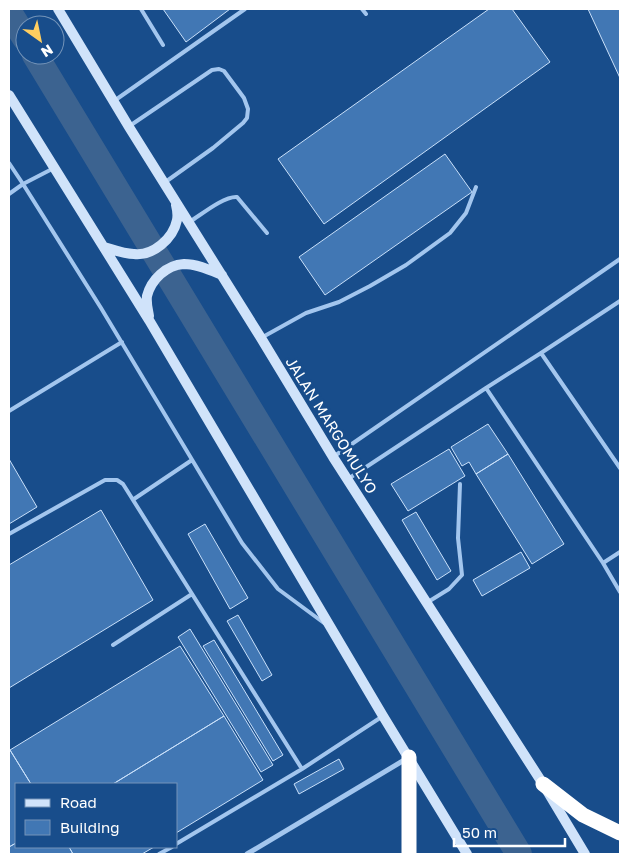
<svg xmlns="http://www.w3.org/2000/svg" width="629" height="863" font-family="'Golos Text',sans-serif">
<rect width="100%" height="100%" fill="#184d8b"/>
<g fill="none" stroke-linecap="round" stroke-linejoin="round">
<!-- river -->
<path stroke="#3c6390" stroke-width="26" d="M9 12 25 38
M35 55 519 854"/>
</g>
<!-- building -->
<path fill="#4177b4" stroke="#c9e0fa" d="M163 9H230L186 42Z
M489 9H512L550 62 324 224 278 159Z
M588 9H620V78Z
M445 154 472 192 325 295 299 257Z
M488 424 508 454 476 474 469 462 462 466 451 447Z
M449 449 465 476 408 511 391 484Z
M508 454 564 544 532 564 476 474Z
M9 459 37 507 9 524Z
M101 510 153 600 9 688V565Z
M416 512 451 571 437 580 402 520Z
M205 524 248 598 230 609 188 534Z
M521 552 530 568 482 596 473 580Z
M238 615 272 675 262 681 227 621Z
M190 629 273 765 261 772 178 637Z
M214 640 283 755 273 761 203 646Z
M180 646 224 716 113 784H31L10 750Z
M224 716 263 780 176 833V784H113Z
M10 750 31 784H16V843L9 847V751Z
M339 759 344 769 299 794 294 784Z
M16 843V847H69L73 854H9V847Z
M69 847H154L142 854H73Z"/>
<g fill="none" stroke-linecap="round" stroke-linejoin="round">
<!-- service -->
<path stroke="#a3c6ee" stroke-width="4" d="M141 9 163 45
M362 9 366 14
M114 101 245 9
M131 125 212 70 219 69 224 71 244 98 248 109 247 118 243 123 213 148 164 183
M9 163 23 184 101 308 242 543 278 589 324 623
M9 194 23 184 54 168
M191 221C202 214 224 196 237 197L267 233
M261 338 306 313 339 302 370 286 406 265 450 233 466 213 476 187
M541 353 620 468
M486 388 541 353 620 301
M9 411 122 342
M333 457 620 259
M348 479 486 388 603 563 620 552
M134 499 192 460
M9 534 105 480H117L123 484 302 769
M603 563 620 592
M428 602 449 589 462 575 458 538 460 484
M113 645 192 594
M176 844 302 769 383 716
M159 854 172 847"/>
<!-- minor -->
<path stroke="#a3c6ee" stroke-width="5" d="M247 854 406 759"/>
<!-- secondary -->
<path stroke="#d0e3fa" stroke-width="10" d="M58 9 129 127 261 338 333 457 543 784 585 854
M9 95 149 320 383 716 467 854
M104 247C114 250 124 254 134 254 153 256 173 239 177 220 178 215 177 209 176 205
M149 316C148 310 146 303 147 296 151 280 166 265 184 264 197 264 210 270 222 275"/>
<!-- motorway -->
<path stroke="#fff" stroke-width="15" d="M409 757V854
M543 784 583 815 620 833"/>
</g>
<g text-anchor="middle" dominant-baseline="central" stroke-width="5" stroke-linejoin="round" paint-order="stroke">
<!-- street labels -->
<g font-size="15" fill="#fff" stroke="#184d8b">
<text transform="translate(332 425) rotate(58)">JALAN MARGOMULYO</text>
</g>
</g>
<!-- border -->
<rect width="629" height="863" fill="none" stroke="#ffffff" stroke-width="20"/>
<!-- legend -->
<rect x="15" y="783" width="162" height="65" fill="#184d8b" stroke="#7494b9"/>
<rect x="25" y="799" width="25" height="8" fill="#d0e3fa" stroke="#7494b9"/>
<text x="60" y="808" font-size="15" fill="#ffffff">Road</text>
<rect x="25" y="820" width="25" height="15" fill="#4177b4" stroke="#7494b9"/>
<text x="60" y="833" font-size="15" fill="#ffffff">Building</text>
<!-- north arrow -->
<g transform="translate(40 40) rotate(147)"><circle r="24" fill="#184d8b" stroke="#7494b9"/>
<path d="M0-4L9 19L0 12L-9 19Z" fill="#ffce60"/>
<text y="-8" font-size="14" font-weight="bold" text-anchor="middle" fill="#ffffff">N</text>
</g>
<!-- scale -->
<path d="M454 838v8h111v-8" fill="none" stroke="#ffffff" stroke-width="2.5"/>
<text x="462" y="838" font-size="15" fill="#ffffff" stroke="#184d8b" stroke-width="4" paint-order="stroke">50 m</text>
</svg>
